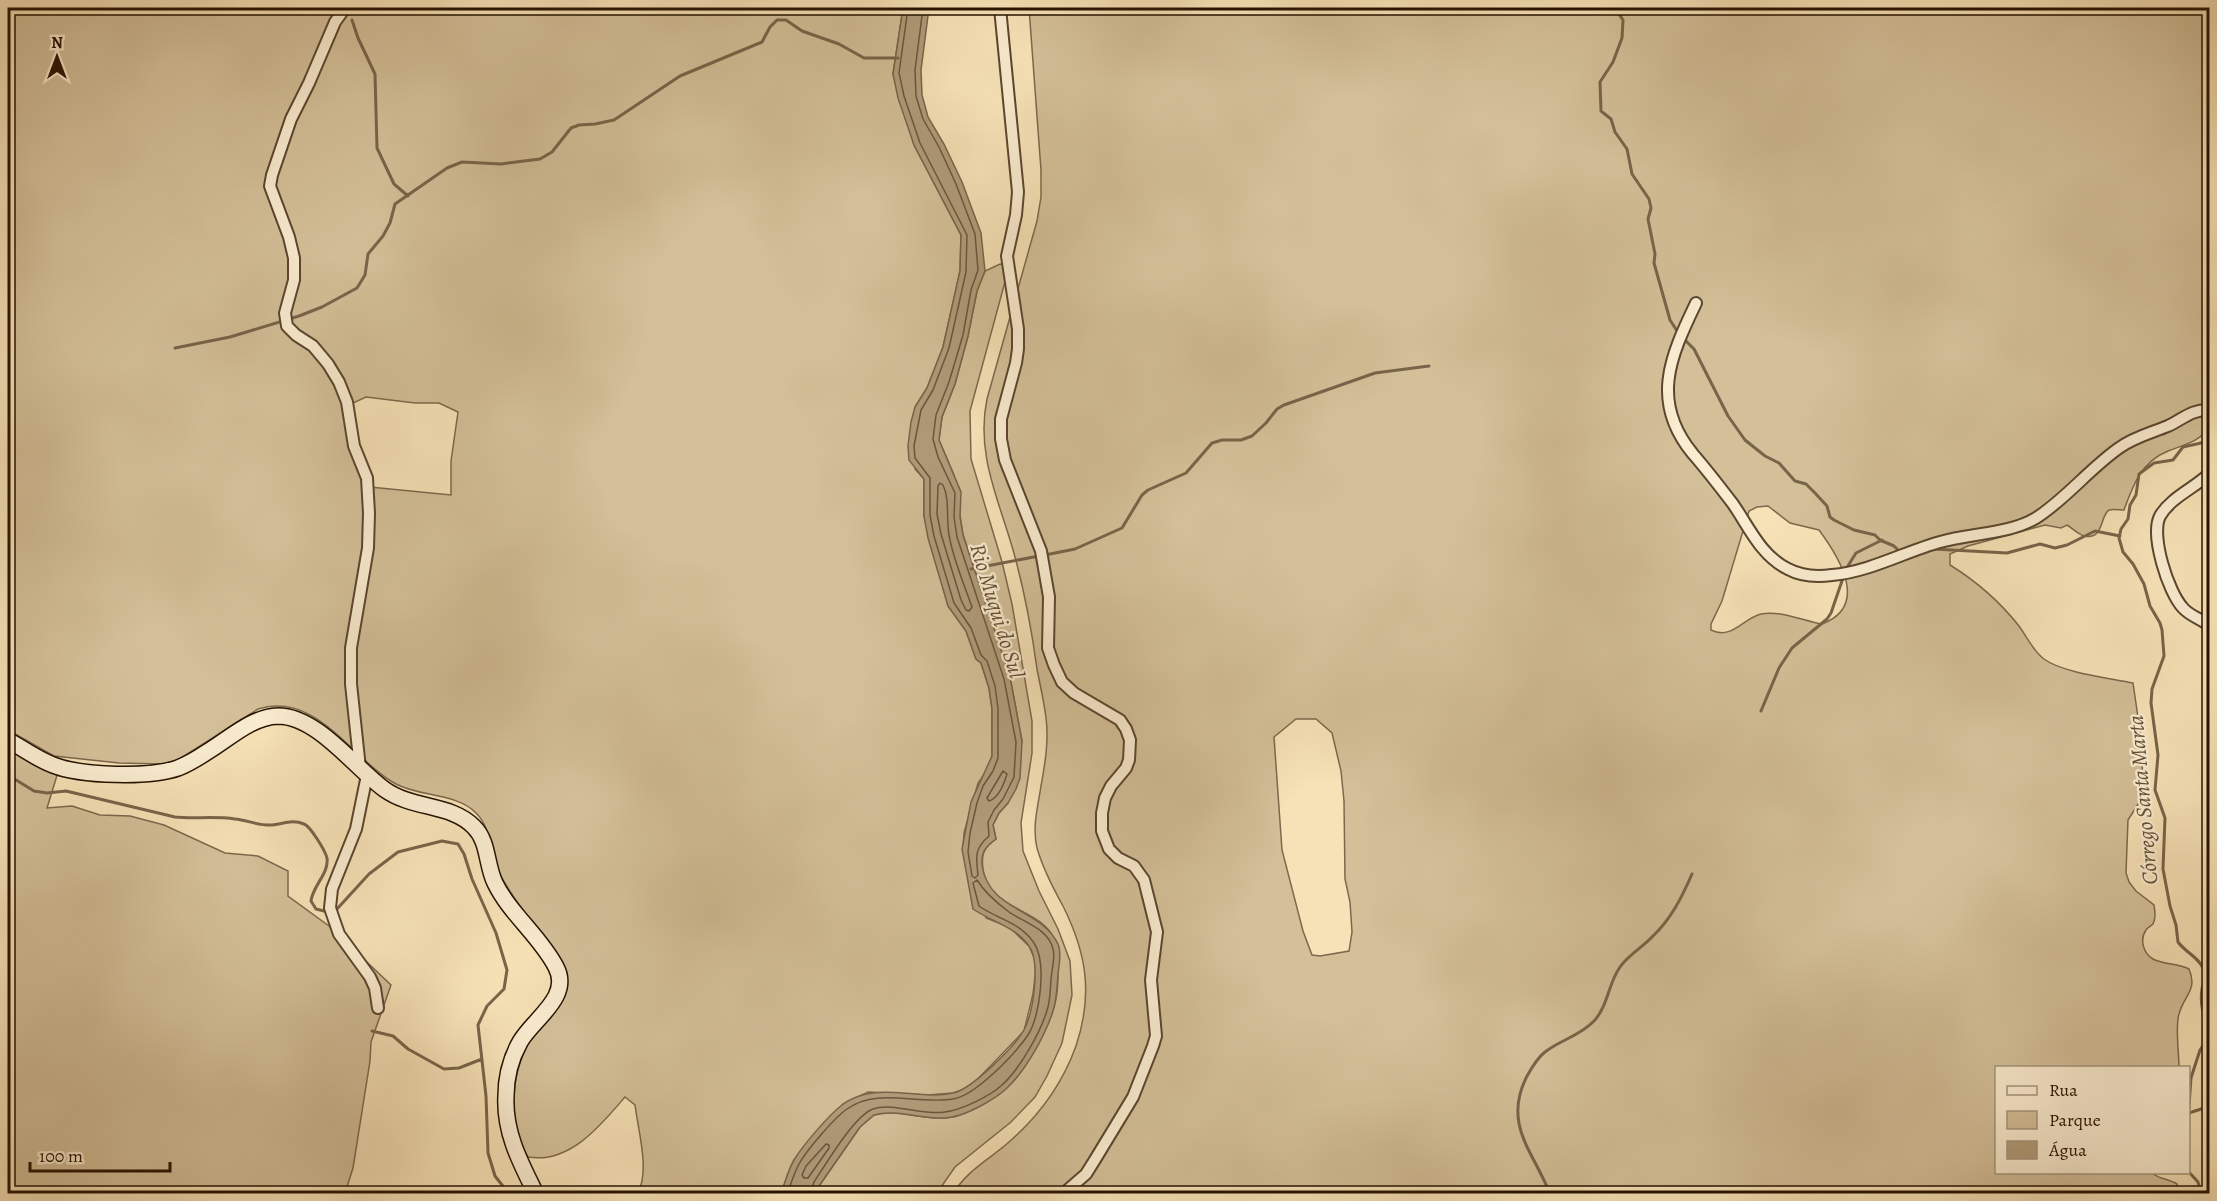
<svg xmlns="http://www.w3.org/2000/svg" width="2217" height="1201" font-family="Alegreya,serif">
<rect width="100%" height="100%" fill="#f7e2b7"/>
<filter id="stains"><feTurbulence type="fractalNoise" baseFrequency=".00333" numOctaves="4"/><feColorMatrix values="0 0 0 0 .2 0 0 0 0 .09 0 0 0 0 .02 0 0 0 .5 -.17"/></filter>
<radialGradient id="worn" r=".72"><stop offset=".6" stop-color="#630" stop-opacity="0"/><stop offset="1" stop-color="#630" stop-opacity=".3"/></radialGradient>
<!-- green -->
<path fill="#d3bf98" stroke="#7c684c" stroke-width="1.5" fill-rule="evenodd" d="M8 8H903L893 74 914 145 961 235 960 271 943 347 927 388 915 407V469L924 479V516L948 606 966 631 976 659 981 663 989 688 992 709V756L988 769 978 783 964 833 963 848 986 918 1009 927 1029 946 1034 957 1036 968 1033 994 1024 1031 973 1084 962 1090 953 1093 927 1095 868 1092 843 1104 824 1124 794 1160 781 1193H638C650 1170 638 1130 635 1105L625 1097C601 1125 570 1164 528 1157 520 1145 517 1131 515 1118 507 1062 539 1023 567 979 564 958 549 944 537 928 525 913 513 897 503 880 489 859 493 829 476 813 457 793 420 797 396 784 351 759 317 691 258 709L178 760 162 764 119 763 54 756 8 730ZM366 397 415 403H439L458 412 451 461V495L370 487 347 412 353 403Z
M1029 8H2209V428C2199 442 2183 445 2168 451 2141 462 2133 485 2124 510 2120 510 2112 509 2109 510 2100 515 2104 541 2084 536 2078 534 2072 528 2067 525L2061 528 2045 525 1968 546 1950 554V565C1976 581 2000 602 2019 626 2027 637 2033 651 2044 659 2063 673 2110 678 2133 683L2140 731 2144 795 2128 820 2126 873 2129 882 2136 891 2154 905C2155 912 2156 918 2153 924 2151 926 2147 928 2146 930 2139 940 2144 954 2153 959 2165 965 2177 963 2189 969 2198 990 2184 995 2179 1014 2175 1026 2179 1053 2179 1067L1996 1068V1172L2152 1173C2159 1179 2169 1179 2177 1184L2180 1193 953 1194C967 1170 990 1159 1009 1142 1040 1115 1062 1085 1076 1046 1093 995 1087 954 1063 906 1053 888 1043 869 1037 848 1032 827 1038 806 1041 786 1045 764 1049 740 1046 718 1044 701 1040 685 1037 669 1032 632 1025 594 1015 557 1001 504 975 456 987 399L1037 221 1041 197V170ZM1768 506 1790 523 1819 530C1839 557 1870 606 1822 624 1804 621 1780 610 1761 614 1742 619 1732 640 1711 630V624L1722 601 1749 511 1757 507ZM1296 719H1316L1332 733 1341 771 1344 801 1345 879 1350 902 1352 932 1349 951 1320 956 1312 955 1303 931 1282 850 1274 737Z
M1000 264 1009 267 970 411 971 459 1002 562 1012 604 1032 721V753L1021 823 1023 851 1039 891 1058 929 1070 961 1072 995 1062 1043 1047 1076 1035 1097 1011 1122 955 1167 937 1193 815 1194 819 1186 860 1127 874 1115C901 1107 931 1125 960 1115 972 1111 1008 1087 1017 1077 1021 1072 1025 1064 1029 1058 1051 1024 1063 996 1056 955 1055 949 1055 942 1053 937 1041 909 988 909 983 870 981 853 983 849 996 839L993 825 999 813 1008 803 1022 741 1010 677 963 535 954 475 939 440 942 417 955 384 968 336 977 291 985 271Z
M8 744 59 769 47 808 72 806 100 815 130 816 164 825 225 853 258 856 288 871V896L329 926 391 985 371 1042 370 1061 353 1168 345 1193H8Z"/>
<!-- water -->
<path fill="#b09b79" stroke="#786449" stroke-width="1.5" d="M903 8H929L921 70 922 95 928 117 944 144 962 182 981 233 985 271 977 291 968 336 955 384 942 417 939 440 961 492 960 517 963 535 1010 677 1022 741 1020 778 1016 789 1008 803 999 813 993 825 996 839C986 846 981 852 982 865 989 912 1040 907 1058 944 1062 953 1059 965 1058 974 1057 986 1057 999 1053 1011 1045 1036 1026 1070 1007 1088 997 1098 973 1111 960 1115 931 1125 901 1107 874 1115L860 1127 819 1186 815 1193H781C785 1183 788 1170 794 1160 803 1145 829 1115 842 1105 875 1080 917 1101 953 1093 971 1090 1015 1046 1024 1030 1033 1013 1041 963 1029 946 1016 927 992 922 973 909L962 849 971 802 992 756V709L989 688 981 663 976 659 966 631 948 606 928 538 924 516V479L909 460 908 446 911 422 915 407 927 388 943 347 960 271 961 235 914 145 898 98 893 74Z"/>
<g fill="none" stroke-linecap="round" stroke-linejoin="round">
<!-- shore -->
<path stroke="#6a563d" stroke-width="1.5" d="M908 8 899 73 904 96 920 143 967 235 966 272 949 348 933 390 921 410 914 446 915 458 930 478V515L934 536 954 603 971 628 981 655 987 661 995 686 998 708V758L993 771 983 786 977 803 970 833 968 852 972 876 975 878 978 875C976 857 974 849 989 836L988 822 994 810 1003 799 1014 777 1016 742 1004 679 957 537 954 517 955 493 938 457 933 439 936 415 949 382 963 335 971 290 978 270 975 234 956 184 939 147 923 119 916 96 915 70 923 8
M940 483 943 485C950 500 946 518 949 535 953 559 964 584 972 607L969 611 966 610 961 600 941 534 937 514 938 486Z
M1003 771 1007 774C1004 784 999 798 989 801L987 798Z
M826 1144 829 1145V1148L808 1178H804L802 1175 806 1166Z
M787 1194C791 1184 794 1173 799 1164 806 1151 834 1118 847 1109 877 1087 918 1105 953 1099 975 1096 1015 1054 1028 1035 1040 1017 1047 962 1034 943 1020 922 997 919 979 906L973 883 977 880C985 893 997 903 1009 912 1023 922 1049 929 1053 949 1055 956 1053 965 1052 971 1050 983 1051 995 1048 1007 1042 1030 1020 1069 1002 1085 990 1096 962 1110 945 1112 925 1116 892 1102 873 1109 854 1116 826 1164 814 1182L810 1194"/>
<!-- stream -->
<path stroke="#786449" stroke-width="3" d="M1615 8 1623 20 1622 38 1613 62 1600 82 1601 111 1611 119 1615 132 1627 149 1632 174 1649 199 1651 208 1648 219 1655 254 1654 263 1670 320 1679 334 1694 349 1728 416 1745 440 1765 456 1779 463 1795 481 1806 484 1815 493 1827 506 1830 517 1834 520 1854 530 1875 535 1880 540 1894 546 1900 552
M352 20 358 38 375 74 377 148 394 184 408 196
M175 348 230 337 299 316 322 307 357 288 365 275 368 254 383 236 390 223 395 204 447 168 462 162 501 164 540 159 552 152 571 128 579 125 595 124 614 120 680 76 762 42 770 27 777 20H786L802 31 839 44 864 58H898
M2210 438 2201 443 2183 447 2173 460 2154 463 2139 474 2136 495 2130 505 2128 519 2121 529 2119 538 2123 552 2133 564 2144 584 2150 606 2160 623 2162 630 2164 656 2152 689 2151 703 2158 755 2155 790 2165 818 2163 869 2170 906 2176 925 2178 942C2186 953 2199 957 2204 970 2206 978 2204 982 2202 989 2200 1003 2202 1013 2210 1026
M1933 549 2007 553 2040 544 2055 548 2067 545 2095 531 2120 536
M1045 555 1075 549 1122 528 1142 495 1148 490 1186 473 1212 443 1222 440H1241L1252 436 1266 423 1277 409 1284 405 1375 373 1429 366
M971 569 1039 556
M1846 569 1856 553 1882 540
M1761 711 1779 668 1792 648 1827 619 1831 613 1843 578
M8 775 34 791 47 793 66 791 175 817C195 819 215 816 235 819 247 820 259 826 272 825 283 824 292 819 304 824 310 826 325 850 327 858 329 874 313 885 311 901L316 909 328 912 337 909 369 874 398 852 442 841 458 844 464 854 472 879 496 933 507 970 504 989 487 1006 478 1025 486 1096 488 1153 495 1176 509 1194
M372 1031 393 1036 408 1049 444 1069 459 1068 482 1059
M2189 1113 2210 1106
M2188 1121 2191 1078 2200 1050 2210 1036
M2188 1171 2198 1182 2201 1194
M1550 1194C1534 1152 1503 1126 1526 1078 1531 1069 1536 1059 1545 1052 1560 1040 1580 1036 1594 1021 1608 1006 1608 984 1620 967 1628 955 1643 947 1653 936 1671 919 1682 897 1692 874"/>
<defs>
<path id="street" d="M345 8 335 22 309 83 291 119 272 175 270 186 289 237 294 258V280L285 313 287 326 296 335 313 346 328 364 339 382 347 402 354 446 367 478 369 513 368 548 351 648V684L360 768
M1000 8 1018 192 1016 215 1007 256 1018 329V349L1016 363 1001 419V439L1005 460 1041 551 1049 597 1048 648 1054 665 1062 682 1074 693 1120 720 1126 729 1130 740 1129 760 1126 768 1111 786 1105 798 1102 813V831L1109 849 1118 858 1134 866 1144 880 1157 932 1151 980 1156 1036 1153 1046 1133 1097 1096 1158 1086 1174 1063 1194
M1696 303C1670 357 1650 402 1693 454 1707 470 1720 487 1733 504 1749 527 1761 556 1788 569 1801 576 1817 577 1832 575 1869 572 1904 552 1940 542 1971 533 2010 534 2036 518 2066 499 2089 469 2119 448 2134 437 2151 433 2168 426 2183 419 2192 409 2210 410
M2210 473C2195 488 2171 497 2160 516 2150 535 2168 592 2183 608 2190 616 2201 619 2210 626
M367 775 356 829 332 889 330 908 339 934 370 977 375 988 378 1008"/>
<path id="secondary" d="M8 740C22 748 37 759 53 765 81 776 149 778 178 768 188 764 198 758 207 752 229 739 251 717 278 716 317 716 354 767 384 789 413 810 451 803 474 827 489 842 486 865 495 883 510 914 540 936 556 967 572 997 533 1019 520 1042 511 1058 506 1078 506 1096 504 1132 520 1162 536 1194"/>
</defs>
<!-- street casing -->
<use href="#street" stroke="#5a462e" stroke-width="14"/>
<!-- secondary casing -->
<use href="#secondary" stroke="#251201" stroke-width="18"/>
<!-- street -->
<use href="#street" stroke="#faecd0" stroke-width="10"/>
<!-- secondary -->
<use href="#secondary" stroke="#faecd0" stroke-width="15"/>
</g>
<g text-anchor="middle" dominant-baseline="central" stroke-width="4.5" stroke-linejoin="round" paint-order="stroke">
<!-- water labels -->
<g font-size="22" font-style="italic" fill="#645037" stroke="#faecd0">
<text transform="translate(997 611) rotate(73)">Rio Muqui do Sul</text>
<text transform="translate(2143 800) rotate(-95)">Córrego Santa Marta</text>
</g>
</g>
<!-- margin -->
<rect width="2217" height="1201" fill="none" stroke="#f7e2b7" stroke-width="30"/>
<rect x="9" y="9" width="2199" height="1183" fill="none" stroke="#251201" stroke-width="3"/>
<rect x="15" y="15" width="2187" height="1171" fill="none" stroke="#251201" stroke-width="1.5"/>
<!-- legend -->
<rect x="1995" y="1066" width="195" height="108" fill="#faecd0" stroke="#a5957d" stroke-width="1.5"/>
<rect x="2007" y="1086" width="30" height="9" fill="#faecd0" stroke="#a5957d" stroke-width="1.5"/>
<text x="2049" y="1096" font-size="18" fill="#251201">Rua</text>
<rect x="2007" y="1111" width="30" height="18" fill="#d3bf98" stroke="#a5957d" stroke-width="1.5"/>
<text x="2049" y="1126" font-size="18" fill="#251201">Parque</text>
<rect x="2007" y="1141" width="30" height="18" fill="#b09b79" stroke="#a5957d" stroke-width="1.5"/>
<text x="2049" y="1156" font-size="18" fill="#251201">Água</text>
<!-- north arrow -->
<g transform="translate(57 57)" stroke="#faecd0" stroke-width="4.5" paint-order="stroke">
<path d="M0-4.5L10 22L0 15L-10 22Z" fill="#251201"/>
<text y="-9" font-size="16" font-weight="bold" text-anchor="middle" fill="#251201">N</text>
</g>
<!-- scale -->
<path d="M30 1162v9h140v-9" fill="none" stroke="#251201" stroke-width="3"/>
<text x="39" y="1162" font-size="18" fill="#251201" stroke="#faecd0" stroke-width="4.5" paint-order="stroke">100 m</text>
<rect width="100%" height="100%" filter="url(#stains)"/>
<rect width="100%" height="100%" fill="url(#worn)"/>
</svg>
